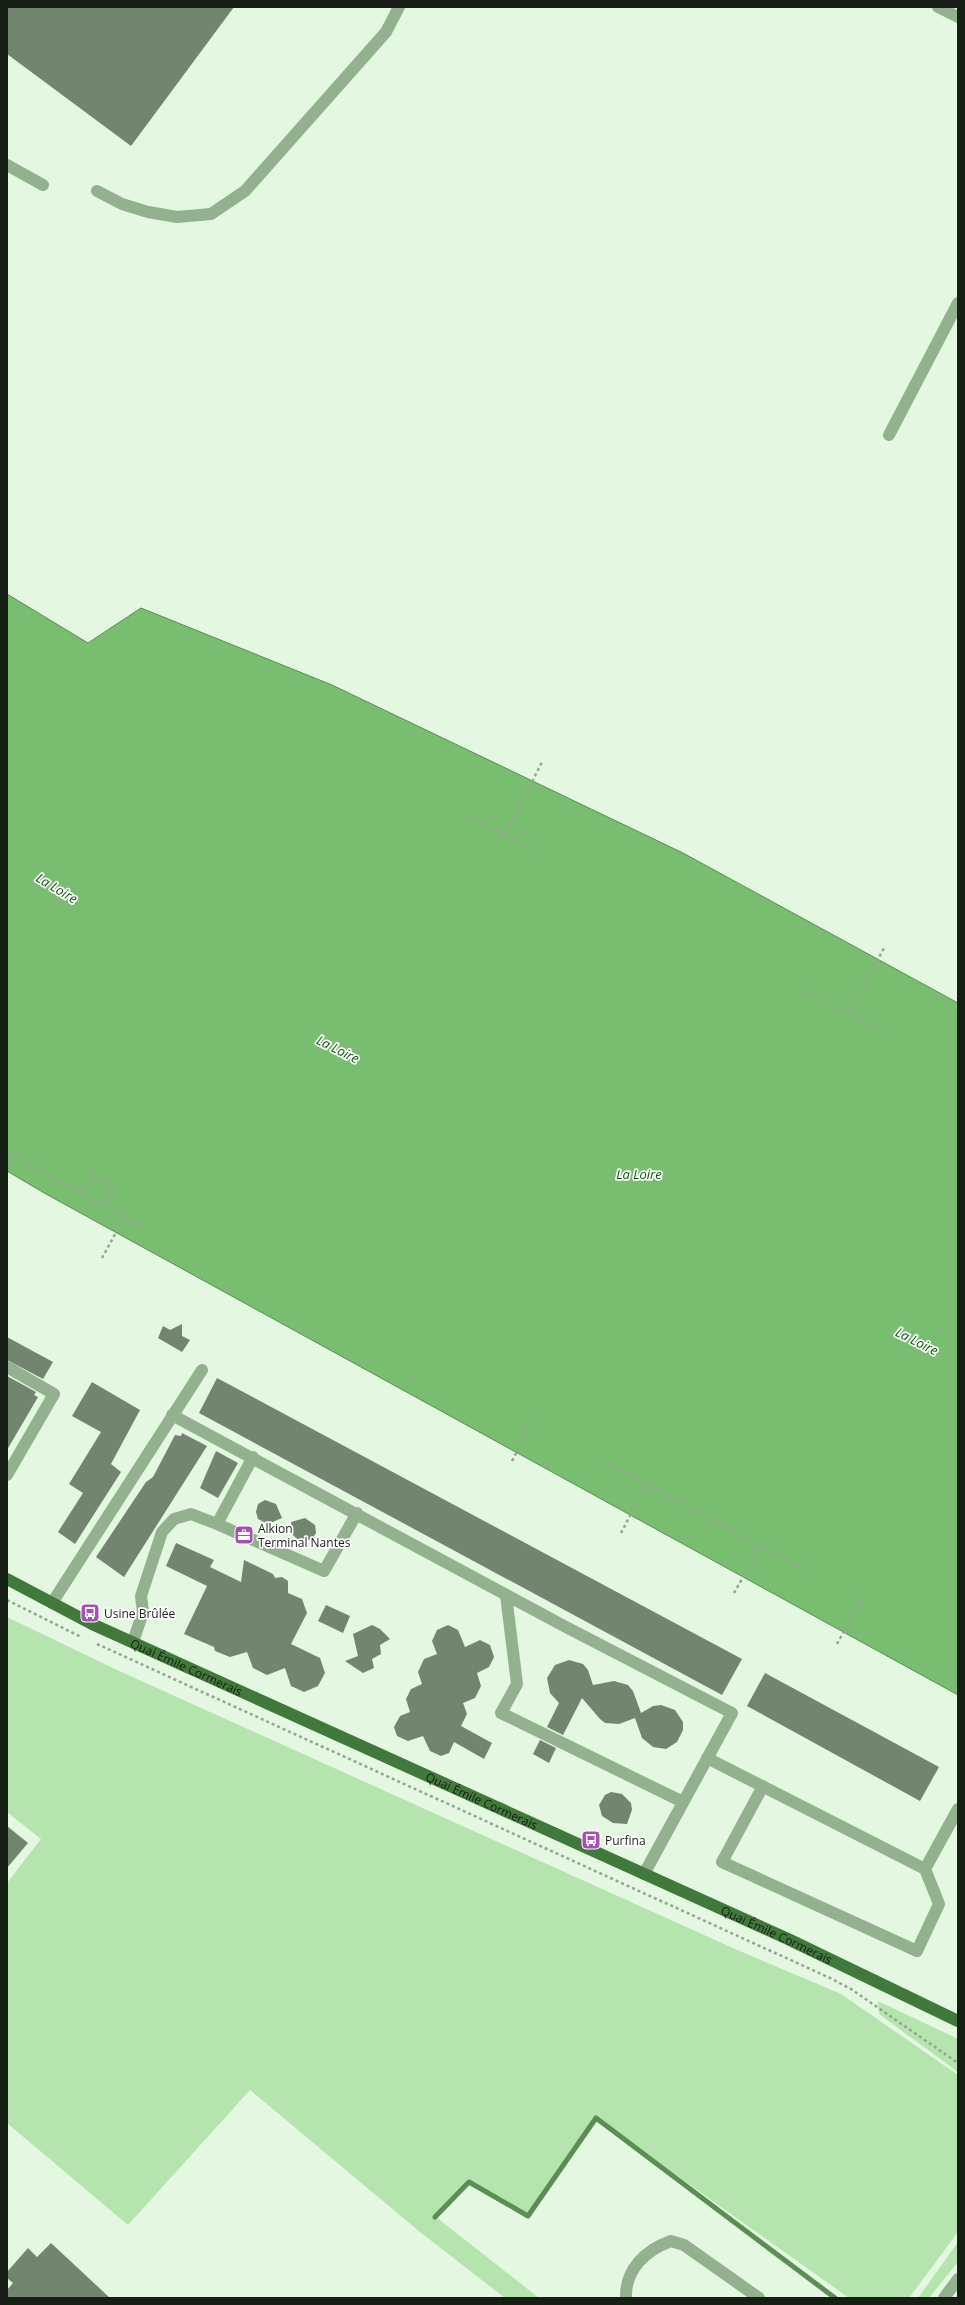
<svg xmlns="http://www.w3.org/2000/svg" width="965" height="2305" font-family="'Open Sans',sans-serif">
<rect width="100%" height="100%" fill="#e3f7e1"/>
<!-- green -->
<path fill="#b5e4af" d="M7 1617 117 1670 735 1949 841 1994 958 2075V2232L909 2298H849L596 2118 528 2216 469 2182 436 2217 539 2298H505L420 2232 250 2090 128 2225 7 2123V1883L41 1839 7 1812Z
M878 2001 958 2039V2072L879 2014Z
M958 2242V2262L929 2298H918Z"/>
<!-- water -->
<path fill="#78bd70" stroke="#5b8d55" d="M7 594 88 643 141 608 332 685 683 853 958 1003V1695L46 1194 7 1171Z"/>
<g fill="none" stroke-linecap="round" stroke-linejoin="round">
<!-- stream -->
<path stroke="#5b8d55" stroke-width="5" d="M435 2217 469 2182 528 2216 596 2118 835 2298"/>
</g>
<!-- building -->
<path fill="#738571" d="M7 7H234L131 146 7 54Z
M182 1324V1336L190 1340 182 1352 158 1338 163 1326 170 1330Z
M7 1337 53 1362 43 1379 7 1360Z
M7 1376 36 1392 34 1395 38 1397 7 1450Z
M217 1378 742 1659 722 1695 199 1413Z
M92 1382 140 1410 111 1464 121 1472 75 1544 58 1532 83 1493 69 1484 101 1432 72 1416Z
M182 1433 207 1446 124 1577 96 1557 146 1482 153 1477 175 1435 181 1436Z
M216 1451 238 1463 218 1498 200 1488Z
M265 1500 276 1504 282 1518 268 1524 258 1519 256 1512 258 1504Z
M305 1518 315 1525 316 1533 312 1539 300 1542 292 1534 291 1522Z
M176 1543 214 1560 210 1567 241 1582 244 1560 273 1574 275 1578 282 1577 288 1581V1593L302 1599 307 1613 291 1644 320 1658 325 1673 318 1686 304 1692 291 1686 285 1668 267 1675 253 1668 247 1652 230 1657 215 1651 214 1647 184 1634 207 1586 166 1566Z
M326 1605 350 1616 343 1633 318 1621Z
M372 1625 380 1629 390 1639 380 1645 381 1654 372 1659 374 1668 363 1673 345 1661 358 1656 353 1634Z
M448 1625 458 1630 465 1647 480 1640 490 1645 494 1657 489 1667 477 1673 481 1686 475 1698 463 1703 467 1714 461 1726 492 1743 484 1759 454 1742 449 1753 441 1756 430 1751 423 1736 408 1741 397 1736 394 1727 400 1716 410 1712 406 1699 411 1689 422 1684 418 1672 424 1659 437 1654 432 1641 437 1630Z
M569 1660 583 1664 588 1670 593 1685 614 1681 628 1685 633 1691 641 1713 653 1706 661 1705 675 1710 683 1722V1730L677 1742 666 1749 653 1747 642 1738 635 1718 619 1724 605 1723 600 1719 582 1698 563 1735 547 1727 559 1703 550 1693 547 1678 555 1665Z
M765 1673 939 1767 920 1801 747 1706Z
M540 1740 556 1748 549 1763 533 1754Z
M611 1792 622 1794 631 1803 632 1810 627 1824 613 1823 602 1816 599 1805 605 1795Z
M7 1826 28 1843 7 1868Z
M51 2243 110 2298H7V2290L13 2283 7 2278V2272L28 2248 37 2257Z"/>
<g fill="none" stroke-linecap="round" stroke-linejoin="round">
<!-- path -->
<path stroke="#95a493" stroke-width="2.5" stroke-dasharray="3 3" stroke-linecap="butt" d="M469 817 538 851
M505 835 542 762
M801 990 882 1031
M849 1015 885 946
M7 1152 143 1228
M7 1168 13 1156
M81 1193 91 1175 114 1187 103 1206
M102 1258 124 1218
M601 1460 806 1570
M512 1461 533 1421
M621 1533 646 1485
M734 1593 761 1546
M7 1600 81 1637
M97 1644 830 1978 851 1989 958 2063
M837 1644 862 1599"/>
<!-- minor -->
<path stroke="#93b08f" stroke-width="12" d="M938 7 958 17
M7 165 43 185
M97 191 122 204 148 212 177 217 211 214 245 191 386 32 399 7
M889 435 958 303
M7 1367 54 1394 7 1475
M172 1415 564 1626 732 1713 644 1874
M217 1524 324 1571 357 1513
M506 1595 517 1684 501 1713 683 1802
M52 1603 202 1370
M133 1642 143 1612 141 1596 162 1532 174 1519 191 1514 217 1524 253 1457
M707 1758 925 1869 939 1904 917 1951 722 1862 763 1786
M925 1869 958 1809
M626 2298C625 2269 646 2250 671 2241L684 2245 759 2298
M944 2298 958 2279"/>
<!-- major -->
<path stroke="#41793c" stroke-width="12" id="s1" d="M7 1579 92 1624 788 1939 958 2021"/>
</g>
<!-- icons -->
<defs>
<symbol id="office-square" viewBox="-11 -11 22 22"><rect x="-9" y="-9" width="18" height="18" rx="4" fill="#a94eb8" stroke="#fff"/><path d="M-6-3h4V-5.5h4V-3h4V5H-6ZM-1-4.5V-3h2v-1.5ZM-6 0V1H6V0Z" fill="#fff"/></symbol>
<symbol id="bus-square" viewBox="-11 -11 22 22"><rect x="-9" y="-9" width="18" height="18" rx="4" fill="#a94eb8" stroke="#fff"/><path d="M-5-6H5V4H4V6H2V4H-2V6H-4V4H-5ZM-3.5-4V0h7V-4ZM-3.5 1.2v1.5H-2V1.2ZM2 1.2v1.5H3.5V1.2Z" fill="#fff"/></symbol>
</defs>
<g fill-rule="evenodd">
<use href="#office-square" x="233" y="1524" width="22" height="22"/>
<use href="#bus-square" x="79" y="1602" width="22" height="22"/>
<use href="#bus-square" x="580" y="1829" width="22" height="22"/>
</g>
<g text-anchor="middle" dominant-baseline="central" stroke-width="3.5" stroke-linejoin="round" paint-order="stroke">
<!-- poi labels -->
<g font-size="12" fill="#171e16" stroke="#fff" text-anchor="start">
<text x="258" y="1528">Alkion<tspan x="258" dy="14">Terminal Nantes</tspan></text>
<text x="104" y="1613">Usine Brûlée</text>
<text x="605" y="1840">Purfina</text>
</g>
<!-- street labels -->
<g font-size="12" fill="#171e16" stroke="#fff">
<text stroke="none"><textPath href="#s1" startOffset="200">Quai Émile Cormerais</textPath></text>
<text stroke="none"><textPath href="#s1" startOffset="524">Quai Émile Cormerais</textPath></text>
<text stroke="none"><textPath href="#s1" startOffset="848">Quai Émile Cormerais</textPath></text>
</g>
<!-- water labels -->
<g font-size="13" font-style="italic" fill="#075302" stroke="#fff">
<text transform="translate(57 888) rotate(31)">La Loire</text>
<text transform="translate(338 1049) rotate(27)">La Loire</text>
<text x="639" y="1174">La Loire</text>
<text transform="translate(917 1341) rotate(27)">La Loire</text>
</g>
</g>
<!-- border -->
<rect width="965" height="2305" fill="none" stroke="#171e16" stroke-width="16"/>
</svg>
